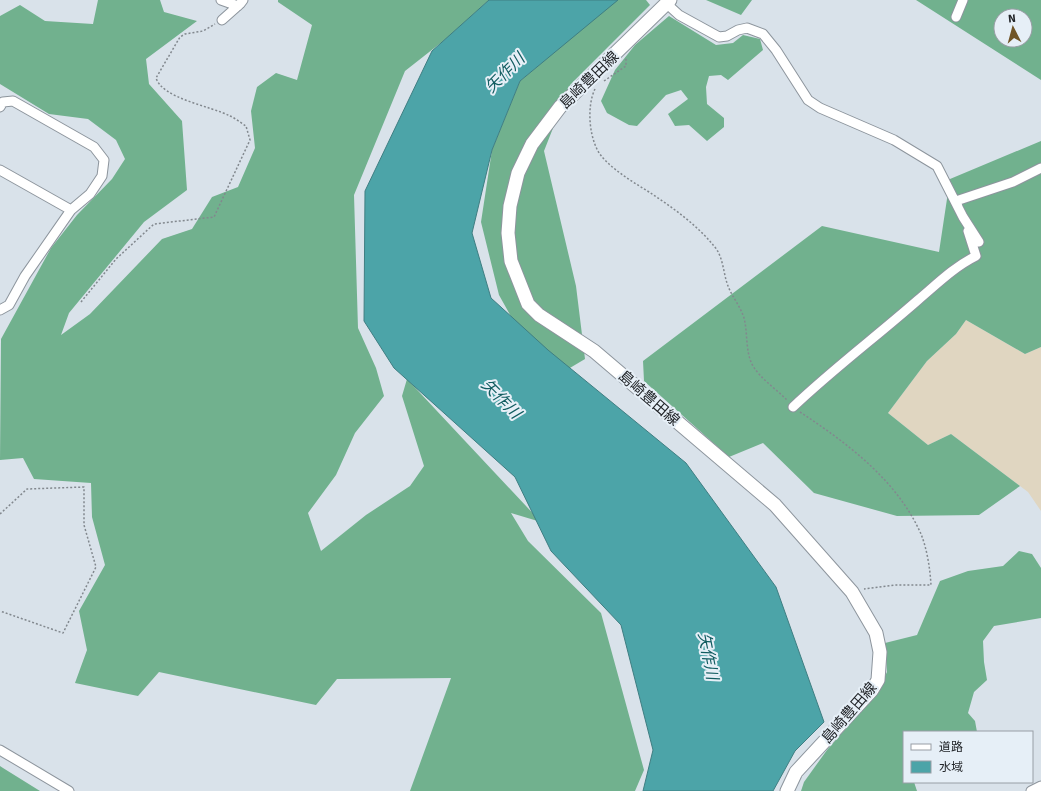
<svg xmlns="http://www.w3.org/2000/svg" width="1041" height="791" font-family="Signika,'Noto Sans JP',sans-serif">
<rect width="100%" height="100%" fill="#d9e2ea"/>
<!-- industrial -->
<path fill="#e0d6c1" d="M966 320 1025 354 1041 347V511L1028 492 951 434 928 445 888 413 927 361 956 334Z"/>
<!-- forest -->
<path fill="#71b18e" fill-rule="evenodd" d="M98 0H160L164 12 197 21 146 59 149 84 182 121 187 190 144 222 69 313 61 335 90 314 162 239 192 229 212 197 238 187 255 148 251 111 257 87 276 73 297 80 312 25 278 2V0H489L447 38 405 71 354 195 358 328 376 368 384 396 355 433 336 475 308 513 321 551 366 515 410 486 424 466 402 396 407 379 541 522 511 513 528 541 601 613 644 770 635 791H410L451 678 337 679 316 705 159 672 138 696 75 683 87 650 79 611 105 565 92 517 91 483 34 479 23 458 0 460 1 339 51 248 77 215 112 179 125 159 116 140 88 119 49 114 0 84V16L20 5 45 21 93 24Z
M615 0H646L650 5 570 85 544 151 576 286 585 359 553 378 533 356 499 295 481 222 492 150 520 81Z
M706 0H752L741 15Z
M916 0H1041V80ZM1001 16H1025V40H1001Z
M669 16 716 45 733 43 743 35 760 39 763 50 728 80 721 75 709 76 706 87 707 104 724 118V127L707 141 689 125 675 126 668 114 688 99 681 90 666 95 637 126 629 125 607 113 601 101 615 70 635 45Z
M1041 141V347L1025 354 966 320 956 334 927 361 888 413 928 445 951 434 1020 486 979 515 897 516 814 493 763 443 729 457 644 381 643 361 822 226 939 252 950 179Z
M1019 551 1032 554 1041 568V618L994 626 983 641 984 662 987 680 974 692 968 713 975 721 977 732H904V782H914L917 791H801L804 782 827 750 876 694 887 672 885 643 917 635 940 581 968 571 1003 566Z
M0 766 3 768 40 791H0Z"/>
<!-- water -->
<path fill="#4ca4a8" stroke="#3f7e82" d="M489 0H618L520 81 492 150 472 233 491 298 548 350 686 463 776 587 824 722 795 751 773 791H643L653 750 621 625 551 551 515 477 394 368 364 321 365 191 432 51Z"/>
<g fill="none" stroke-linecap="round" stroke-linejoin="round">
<defs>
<path id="street" d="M221 0 238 6
M667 4 679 15 719 37 727 36 738 30 747 28 763 34 776 50 808 100 820 108 894 140 937 166 963 217 979 242
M956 17 963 0
M222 20 240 4 243 0
M0 107 3 102 13 101 94 147 104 160 102 176 90 194 71 210 25 276 9 305 0 310
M0 170 71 210
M958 207 956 201 1013 182 1041 168
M793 407C833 369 877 336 918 300 937 284 954 267 976 256L968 231
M0 750 69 791
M1031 791 1041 786"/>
<path id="secondary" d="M670 0 560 107 532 144 518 173 510 206 508 233 511 261 528 304 539 315 594 351 775 505 852 592 876 633 880 652 878 680 872 690 796 772 787 791"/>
</defs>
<!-- street casing -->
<use href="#street" stroke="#8d959d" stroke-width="11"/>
<!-- secondary casing -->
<use href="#secondary" stroke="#8d959d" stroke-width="15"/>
<!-- path -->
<path stroke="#82888e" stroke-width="1.5" stroke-dasharray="2 2" stroke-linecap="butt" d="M604 81 626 66V57
M595 89C586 107 589 143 603 158 616 172 633 182 649 192 672 207 697 225 714 246 723 256 723 271 727 283 731 296 740 305 744 318 748 333 745 352 753 366 761 379 776 389 787 400
M81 302 116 259 154 224 214 217 250 140 246 126C241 123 235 118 230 116 211 106 163 99 156 78L180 37 185 34 203 31 215 24
M800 412C847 443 897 480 921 534 927 549 930 568 931 585H895L864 589
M0 514 27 489 84 487V525L96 567 63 633 0 611"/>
<!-- street -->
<use href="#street" stroke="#fff" stroke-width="9"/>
<!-- secondary -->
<use href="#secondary" stroke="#fff" stroke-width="13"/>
</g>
<g text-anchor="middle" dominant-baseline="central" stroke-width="4" stroke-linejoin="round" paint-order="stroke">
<!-- street labels -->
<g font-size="15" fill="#222529" stroke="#e6eff7">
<text transform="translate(589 80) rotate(-44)">島崎豊田線</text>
<text transform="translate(649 398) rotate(41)">島崎豊田線</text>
<text transform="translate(849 713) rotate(-49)">島崎豊田線</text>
</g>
<!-- water labels -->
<g font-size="16" font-style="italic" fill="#115c60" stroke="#e6eff7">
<text transform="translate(505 73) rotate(-45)">矢作川</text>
<text transform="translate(501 399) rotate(45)">矢作川</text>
<text transform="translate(708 656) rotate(79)">矢作川</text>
</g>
</g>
<!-- legend -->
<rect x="903" y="731" width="130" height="52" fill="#e6eff7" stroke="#989ea5"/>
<rect x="911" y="744" width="20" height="6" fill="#ffffff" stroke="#989ea5"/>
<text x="939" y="751" font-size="12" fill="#222529">道路</text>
<rect x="911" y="761" width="20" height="12" fill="#4ca4a8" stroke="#989ea5"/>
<text x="939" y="771" font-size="12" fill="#222529">水域</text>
<!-- north arrow -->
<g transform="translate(1013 28) rotate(354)"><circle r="19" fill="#e6eff7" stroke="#989ea5"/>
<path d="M0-3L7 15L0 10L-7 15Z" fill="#705527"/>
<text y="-6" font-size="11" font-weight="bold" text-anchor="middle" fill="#222529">N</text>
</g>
</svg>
